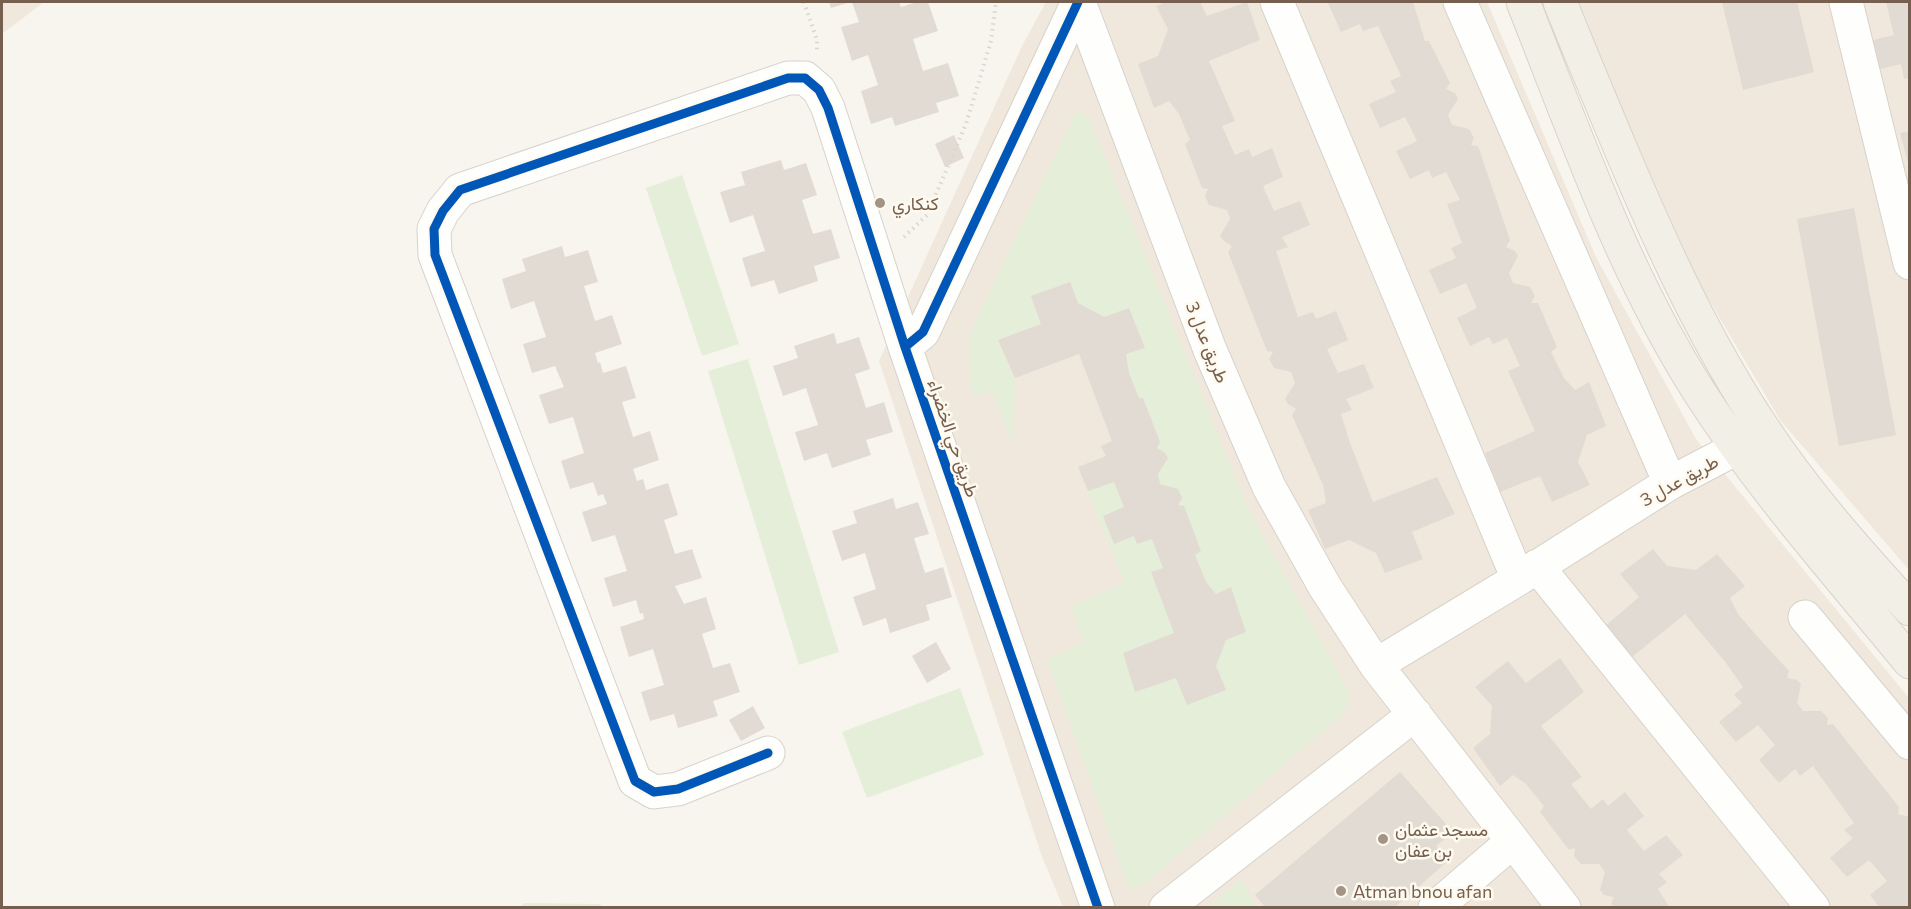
<svg xmlns="http://www.w3.org/2000/svg" width="1911" height="909" font-family="Commissioner,Vazirmatn,sans-serif">
<rect width="100%" height="100%" fill="#f8f5ee"/>
<!-- residential -->
<path fill="#f0e8dc" d="M2 2H44L2 34Z
M1046 2H1487L1596 257 1696 439 1909 698V907H1063L1041 854 879 361 1022 46Z
M1576 2H1909V570L1780 420 1689 266Z"/>
<!-- green -->
<path fill="#e4eed9" d="M1079 112 1089 117 1247 507 1344 683 1350 698 1341 716 1142 886 1133 889 1128 886 1047 659 1083 643 1071 606 1125 583 1078 467 1106 456 1101 446 1112 441 1079 355 1015 378 1014 446 992 392 973 396 968 342 976 320 1074 116Z
M682 175 739 344 702 356 646 188Z
M748 359 839 652 799 665 708 371Z
M960 688 984 755 867 798 842 732Z
M1240 880 1247 886 1255 905 1254 907H1207Z
M524 903 600 904 602 907H520Z"/>
<!-- building -->
<path fill="#e2dbd3" d="M829 2H851L831 8Z
M852 2H899L901 7 917 2H928L938 31 913 39 923 71 948 63 959 96 936 103 939 112 895 126 892 117 871 124 861 91 878 85 868 55 852 61 841 27 859 22Z
M1166 2H1200L1207 16 1247 2 1260 40 1209 61 1235 121 1222 126 1235 155 1249 149 1252 157 1272 148 1283 177 1263 186 1274 211 1300 201 1310 225 1282 237 1288 247 1276 251 1298 317 1313 312 1316 319 1336 311 1348 340 1327 349 1338 373 1364 364 1374 388 1346 399 1352 410 1341 414 1350 443 1373 502 1437 477 1455 514 1412 532 1423 559 1385 573 1376 553 1349 540 1325 549 1308 510 1326 503 1323 485 1292 415 1296 409 1288 404 1285 399 1295 383 1291 372 1274 368 1269 359 1273 352 1267 351 1228 252 1232 246 1224 241 1220 236 1230 219 1227 210 1209 205 1205 196 1208 189 1202 188 1185 144 1190 140 1179 114 1169 101 1154 108 1138 64 1158 56 1168 29 1156 6Z
M1333 2H1413L1425 41H1429L1450 83 1446 89 1455 93 1458 99 1448 115 1452 125 1469 129 1474 138 1471 145 1478 146 1510 240 1506 247 1515 251 1518 256 1509 273 1513 283 1530 287 1535 296 1531 303H1538L1557 347 1551 352 1564 378 1575 390 1589 382 1606 426 1587 435 1578 462 1590 485 1552 502 1540 476 1500 492 1485 453 1535 431 1508 371 1520 366 1507 338 1493 344 1489 337 1470 346 1457 318 1477 308 1466 283 1440 294 1429 270 1456 258 1451 248 1462 243 1447 204 1460 200 1446 172 1432 178 1429 170 1410 179 1396 151 1417 141 1405 117 1380 128 1369 104 1396 92 1390 81 1401 76 1378 26 1363 31 1360 24 1341 32 1328 3Z
M1722 2H1797L1814 72 1743 90Z
M1886 2H1910V78L1904 79 1901 64 1877 70 1870 41 1894 35Z
M1910 131V166H1909L1900 133Z
M954 135 964 158 945 167 935 144Z
M781 160 784 170 806 163 817 195 802 200 813 234 831 229 840 258 814 266 818 281 779 294 774 280 751 287 742 258 765 251 753 215 730 223 720 192 745 185 741 172Z
M1854 208 1896 435 1839 446 1797 219Z
M562 246 565 257 588 250 598 282 584 286 595 321 612 315 622 344 595 353 598 363 600 362 603 373 626 366 636 398 622 402 633 437 650 431 659 460 633 469 637 481 643 479 646 490 668 483 678 515 664 520 675 554 692 549 702 578 675 586 684 604 706 597 716 629 702 634 713 668 730 663 740 692 713 701 718 716 678 728 674 714 650 721 641 692 664 685 653 649 629 657 620 627 644 619 643 613 640 614 636 600 613 607 604 578 627 571 615 535 592 542 582 512 607 504 603 494 598 496 593 482 570 489 561 461 584 453 573 417 549 424 539 395 564 387 555 366 532 373 523 344 546 337 534 301 511 309 502 279 526 271 522 259Z
M1070 282 1078 303 1104 317 1129 308 1145 348 1126 354 1129 373 1139 398H1143L1160 442 1157 448 1165 453 1168 458 1158 474 1160 484 1178 489 1182 498 1178 505 1184 506 1201 551 1195 555 1206 582 1216 594 1231 587 1246 632 1226 640 1216 666 1226 690 1187 705 1176 678 1135 692 1123 653 1174 633 1151 572 1163 568 1152 539 1137 544 1134 536 1114 544 1103 516 1124 507 1114 482 1088 491 1078 467 1106 456 1101 446 1112 441 1079 354 1015 378 998 340 1041 324 1031 296Z
M834 333 837 344 859 337 870 369 855 374 866 408 884 402 893 432 866 440 871 455 832 468 827 453 804 461 795 432 818 425 806 388 783 396 773 366 798 358 794 346Z
M893 498 896 509 918 502 929 534 914 538 925 573 943 567 952 597 926 605 930 620 890 633 886 618 863 626 853 597 876 589 865 553 842 561 832 531 857 523 853 511Z
M1653 549 1667 566 1696 570 1717 554 1745 586 1730 598 1738 614 1756 635 1789 671 1787 678 1797 680 1801 684 1797 703 1803 711H1821L1828 718 1827 725 1833 724 1899 807 1898 814 1910 817 1908 838 1910 841V908L1906 905 1903 908H1880L1870 895 1887 881 1869 860 1847 877 1830 858 1853 838 1844 830 1854 823 1813 766 1800 776 1795 769 1779 783 1759 760 1775 745 1758 725 1736 742 1719 722 1742 703 1734 695 1743 687 1726 663 1685 614 1632 657 1604 627 1639 597 1620 574Z
M936 642 951 669 927 683 912 656Z
M1560 658 1584 692 1541 726 1582 777 1571 784 1591 809 1603 799 1608 806 1625 792 1644 816 1627 830 1644 851 1666 835 1683 855 1659 874 1667 882 1658 889 1670 908H1614L1611 904 1614 897 1604 895 1600 890 1605 872 1599 864H1581L1574 856 1575 848 1569 850 1540 812 1544 806 1526 784 1513 775 1500 786 1473 748 1490 734 1492 706 1475 687 1508 661 1526 683Z
M753 706 765 728 741 741 729 720Z
M1400 772 1453 832 1436 846 1448 861 1394 908H1266L1255 895Z"/>
<g fill="none" stroke-linecap="round" stroke-linejoin="round">
<defs>
<path id="minor" d="M1078 2 923 332 905 347 1098 908
M1079 2 1210 350 1269 487 1325 587 1376 665
M1277 2 1518 579
M1460 2 1670 483
M1846 2 1910 263
M1537 566 1813 908
M1805 617 1910 743
M768 753 678 789 654 792 635 781 435 255 434 229 443 211 460 190 788 78H805L819 90 828 108 905 347
M1513 841 1376 665 1518 579 1670 483 1737 448
M1166 908 1415 714
M1435 908 1513 841 1564 908"/>
<path id="major" d="M1523 2C1575 133 1622 270 1698 390 1760 487 1837 573 1910 662
M1560 2C1580 52 1601 102 1622 152 1663 249 1706 343 1764 430 1807 495 1858 552 1910 609"/>
</defs>
<!-- minor casing -->
<use href="#minor" stroke="#d7d2cc" stroke-width="35"/>
<!-- major casing -->
<use href="#major" stroke="#d9d2cb" stroke-width="35"/>
<!-- path -->
<path stroke="#dad5d0" stroke-width="4" stroke-dasharray="1.5 4.5" stroke-linecap="butt" d="M804 2 817 40V50
M904 237 927 215 966 124 991 41 996 2"/>
<!-- minor -->
<use href="#minor" stroke="#fefefc" stroke-width="33"/>
<!-- major -->
<use href="#major" stroke="#f2efe7" stroke-width="33"/>
<defs>
<path id="cycleway" d="M1078 2 923 332 905 347 1098 908
M768 753 678 789 654 792 635 781 435 255 434 229 443 211 460 190 788 78H805L819 90 828 108 905 347"/>
</defs>
<!-- cycleway casing -->
<use href="#cycleway" stroke="#fefaf0" stroke-width="13"/>
<!-- cycleway -->
<use href="#cycleway" stroke="#0057b8" stroke-width="9"/>
</g>
<!-- markers -->
<g fill="#a49486" stroke="#fefaf0" stroke-width="2">
<circle cx="880" cy="203" r="6"/>
<circle cx="1383" cy="839" r="6"/>
<circle cx="1341" cy="891" r="6"/>
</g>
<g text-anchor="middle" dominant-baseline="central" stroke-width="5" stroke-linejoin="round" paint-order="stroke">
<!-- poi labels -->
<g font-size="18" fill="#765f4e" stroke="#fefaf0" text-anchor="start">
<text x="892" y="203">كنكاري</text>
<text x="1395" y="829">مسجد عثمان<tspan x="1395" dy="21">بن عفان</tspan></text>
<text x="1353" y="891">Atman bnou afan</text>
</g>
<!-- street labels -->
<g font-size="18" fill="#765f4e" stroke="#fefaf0">
<text transform="translate(1208 342) rotate(68)">طريق عدل 3</text>
<text transform="translate(954 438) rotate(71)">طريق حي الخضراء</text>
<text transform="translate(1679 480) rotate(-29)">طريق عدل 3</text>
</g>
</g>
<!-- border -->
<rect width="1911" height="909" fill="none" stroke="#765f4e" stroke-width="6"/>
</svg>
